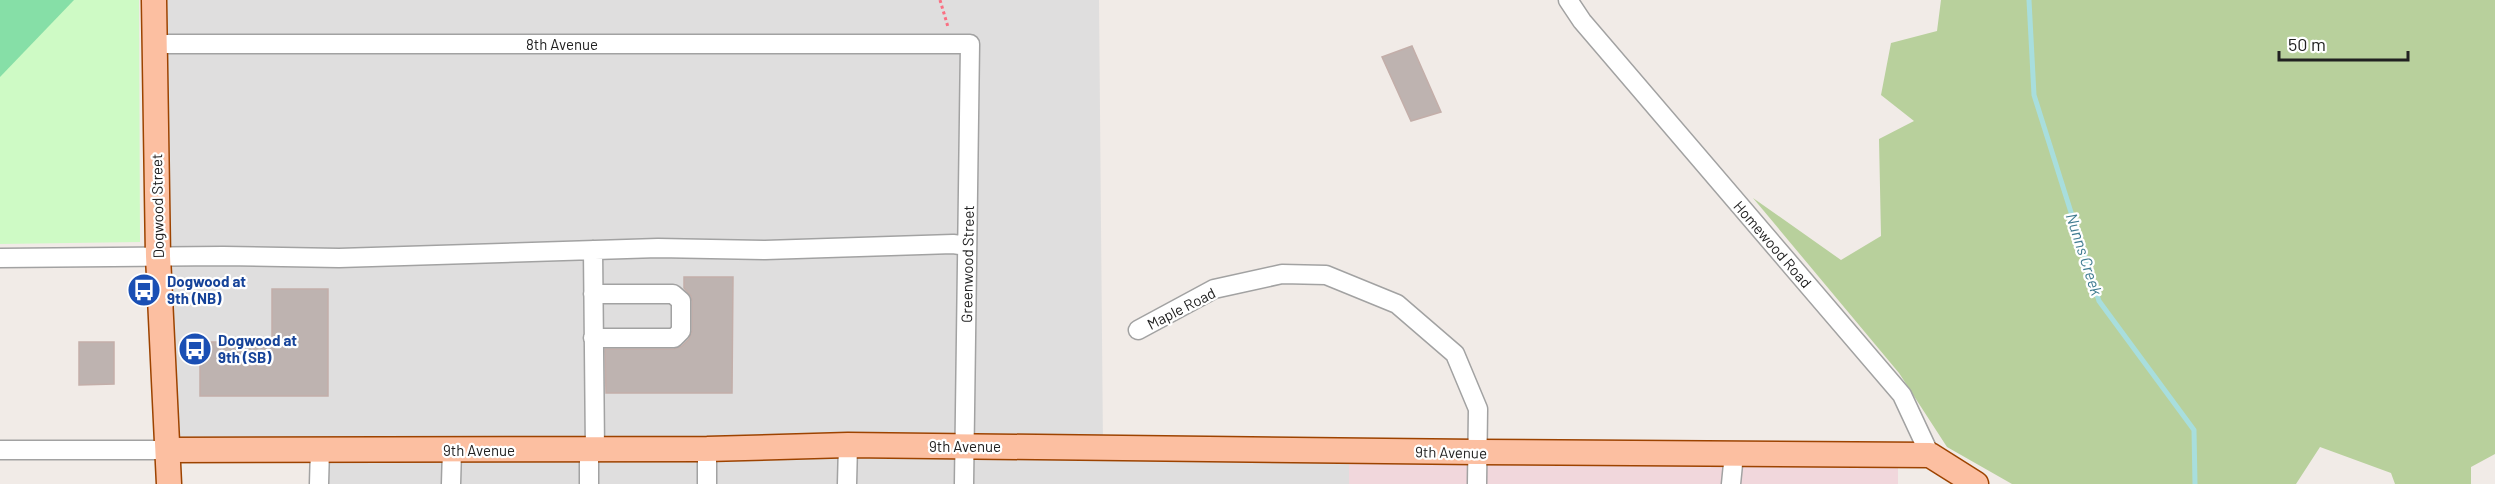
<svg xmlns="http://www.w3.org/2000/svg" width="2495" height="484" font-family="Barlow,sans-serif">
<rect width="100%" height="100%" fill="#f1ebe7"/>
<!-- residential -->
<path fill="#dfdede" d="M162 0H1099L1103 447 1349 451V484H320V450H168Z"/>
<!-- commercial -->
<path fill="#f1d7dc" d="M1349 451 1898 454V484H1349Z"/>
<!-- forest -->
<path fill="#b8d09c" d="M1941 0H2495V454L2471 467V484H2395L2391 473 2320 447 2296 484H2012L1947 447 1899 373 1753 198 1841 260 1881 236 1879 139 1914 121 1881 95 1891 43 1937 31Z"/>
<!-- park -->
<path fill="#cefac5" d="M0 0H139L140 242 0 244Z"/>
<!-- pitch -->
<path fill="#86dfa7" d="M0 0H74L0 77Z"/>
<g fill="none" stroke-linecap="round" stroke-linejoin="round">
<!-- stream -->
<path stroke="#a8dedd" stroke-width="5" d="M2029 0 2034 95 2099 301 2194 430 2195 484"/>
</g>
<!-- building -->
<path fill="#beb3b0" stroke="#c3aea9" stroke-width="1.5" d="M1412 46 1441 112 1411 121 1382 57Z
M684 277H733L732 393H606L605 349H674L682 346 689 339 692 331V301L691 296 684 288Z
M272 289H328V396H200V342H272Z
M79 342H114V384L79 385Z"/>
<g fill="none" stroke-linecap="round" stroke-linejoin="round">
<defs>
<path id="minor" d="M1568 0 1582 21 1902 395 1930 455
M154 44H970L964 484
M593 250 595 450
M0 258 223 256 339 258 658 248 765 250 953 244 967 246
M593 294H673L681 301V331L674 338H593
M1138 330 1214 289 1282 274 1326 275 1397 304 1455 354 1478 409 1477 484
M0 450H168
M589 450V484
M319 484 320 449
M451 484 452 450
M707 484V449
M847 484 848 445
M1731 484 1734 454"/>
<path id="major" d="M154 0 158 256 169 484
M168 450 707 449 848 445 1477 452 1930 455 1976 484"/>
</defs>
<!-- minor casing -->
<use href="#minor" stroke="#a2a2a2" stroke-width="21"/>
<!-- major casing -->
<use href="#major" stroke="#9d4300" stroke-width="27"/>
<!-- path -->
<path stroke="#fa6f82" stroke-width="3" stroke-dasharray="3 3" stroke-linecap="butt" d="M940 0 948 27"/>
<!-- minor -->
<use href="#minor" stroke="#fff" stroke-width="18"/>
<!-- major -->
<use href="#major" stroke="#fcbfa1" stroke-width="24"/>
</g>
<!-- icons -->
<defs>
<symbol id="bus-disc" viewBox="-11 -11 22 22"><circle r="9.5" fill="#1a4fb4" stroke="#fff"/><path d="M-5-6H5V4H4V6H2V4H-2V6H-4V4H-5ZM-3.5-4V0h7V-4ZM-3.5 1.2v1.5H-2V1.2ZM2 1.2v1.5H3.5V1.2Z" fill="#fff"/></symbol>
</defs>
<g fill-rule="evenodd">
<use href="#bus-disc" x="125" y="271" width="38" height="38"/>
<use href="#bus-disc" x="176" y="330" width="38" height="38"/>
</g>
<g text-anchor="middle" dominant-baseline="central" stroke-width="4.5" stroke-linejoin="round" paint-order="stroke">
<!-- street labels -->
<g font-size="15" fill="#212121" stroke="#fff">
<text x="562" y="44">8th Avenue</text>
<text transform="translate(157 206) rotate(-91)">Dogwood Street</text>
<text transform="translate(1773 244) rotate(49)">Homewood Road</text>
<text transform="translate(967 264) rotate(-89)">Greenwood Street</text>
<text transform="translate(1181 308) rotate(-27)">Maple Road</text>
<text x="965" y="446">9th Avenue</text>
<text x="479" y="450">9th Avenue</text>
<text transform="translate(1451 452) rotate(1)">9th Avenue</text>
</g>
<!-- transit labels -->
<g font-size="15" font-weight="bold" fill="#164399" stroke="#fff" text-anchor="start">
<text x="167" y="281">Dogwood at<tspan x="167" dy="17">9th (NB)</tspan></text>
<text x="218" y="340">Dogwood at<tspan x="218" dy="17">9th (SB)</tspan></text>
</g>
<!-- water labels -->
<g font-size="16" font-style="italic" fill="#407c91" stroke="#fff">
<text transform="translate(2085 254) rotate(72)">Nunns Creek</text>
</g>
</g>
<!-- scale -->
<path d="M2279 51v9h129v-9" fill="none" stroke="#212121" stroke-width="3"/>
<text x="2288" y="51" font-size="18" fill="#212121" stroke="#ffffff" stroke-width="4.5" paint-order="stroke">50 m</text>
</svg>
